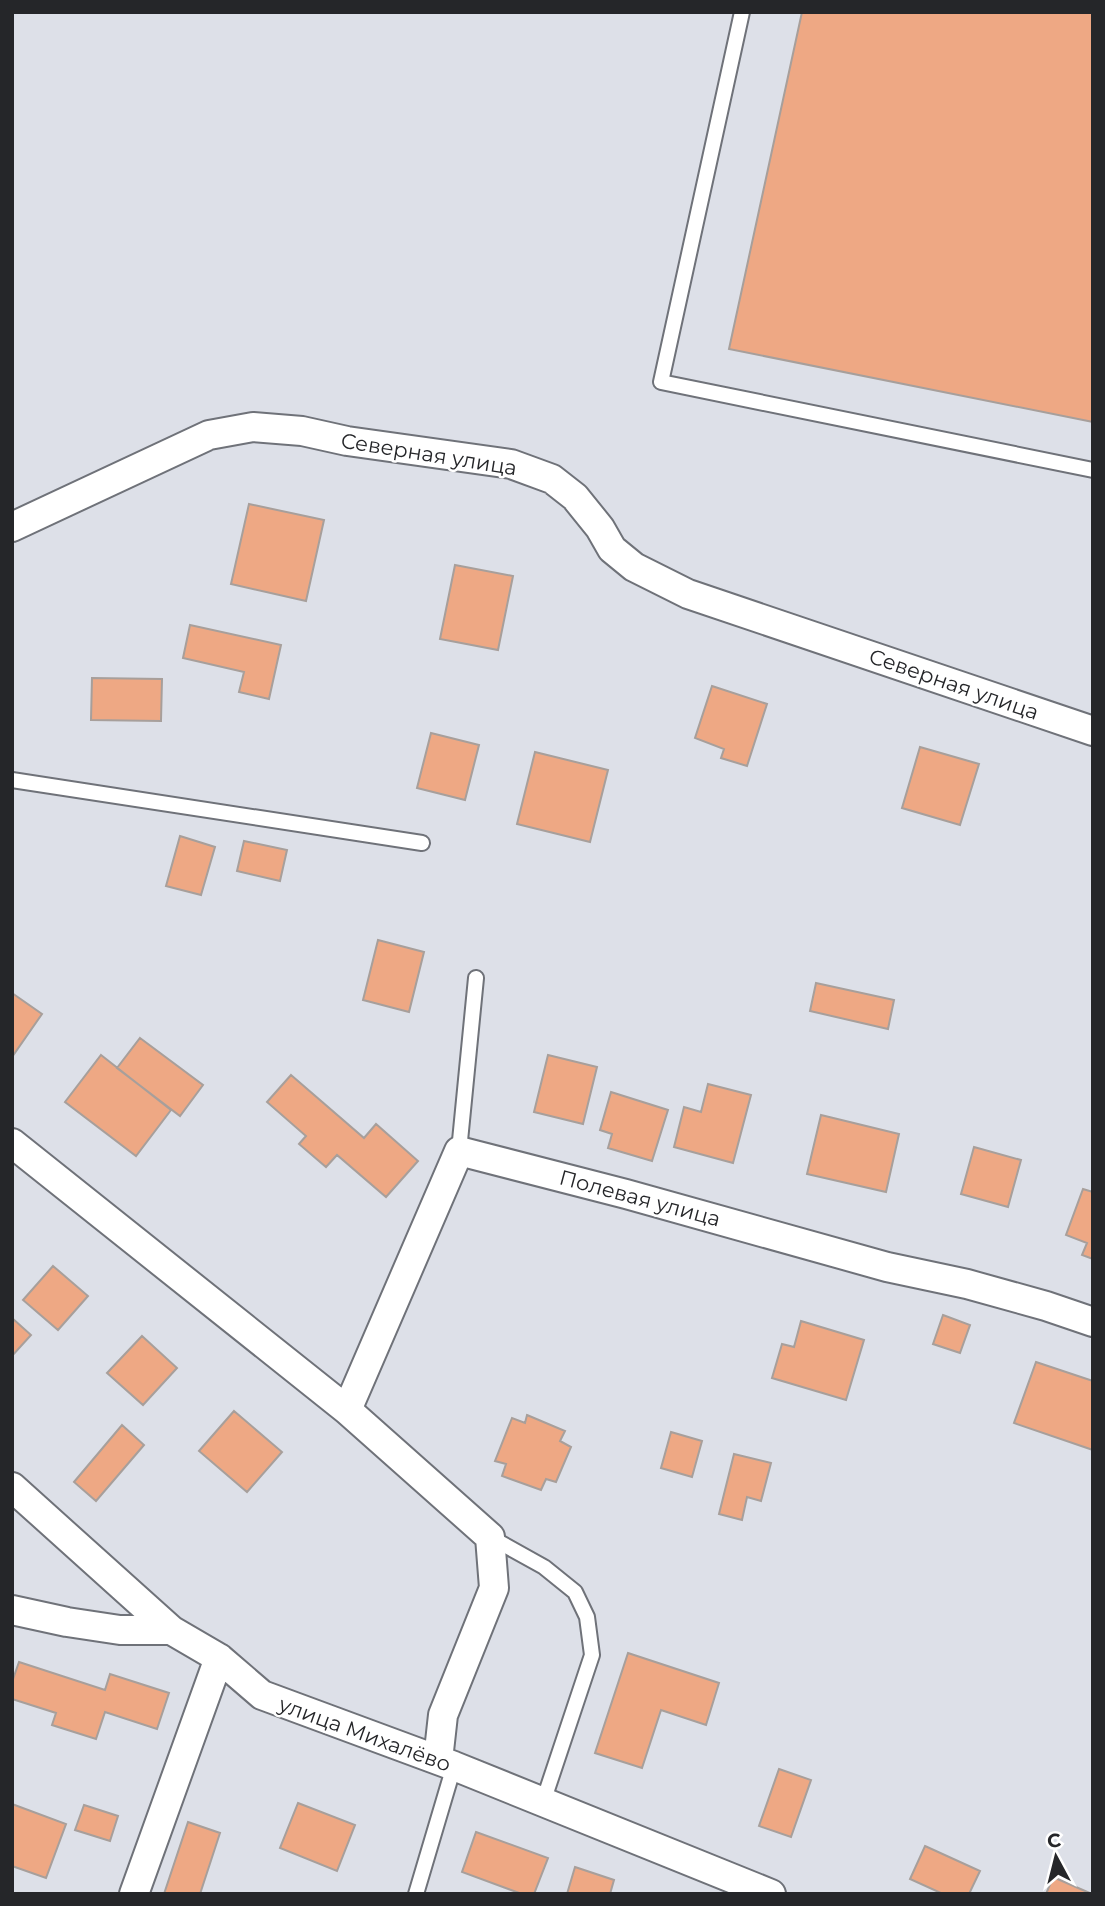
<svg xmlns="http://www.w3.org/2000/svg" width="1105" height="1906" font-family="Montserrat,sans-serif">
<rect width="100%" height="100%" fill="#dde0e8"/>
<!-- building -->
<path fill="#eea884" stroke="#a79f9b" stroke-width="2" d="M802 12H1093V422L729 349Z
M249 504 324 520 306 601 231 584Z
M455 565 513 576 498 650 440 639Z
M190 625 281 645 269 699 239 692 244 672 183 658Z
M92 678 162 679 161 721 91 720Z
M712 686 767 704 747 766 721 758 724 749 695 738Z
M431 733 479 745 465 800 417 788Z
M920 747 979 764 960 825 902 808Z
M535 752 608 770 590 842 517 824Z
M180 836 215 847 201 895 166 886Z
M244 841 287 850 280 881 237 871Z
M378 940 424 952 409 1012 363 1000Z
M816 983 894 1000 888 1029 810 1011Z
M12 993 42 1014 12 1057Z
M140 1038 203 1085 180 1116 117 1068Z
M101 1055 171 1110 136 1156 65 1102Z
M548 1055 597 1067 583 1124 534 1112Z
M291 1075 364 1138 376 1124 418 1161 386 1197 337 1155 326 1167 299 1144 306 1136 267 1102Z
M708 1084 751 1095 733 1163 674 1147 684 1107 701 1112Z
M611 1092 668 1110 652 1161 608 1148 612 1134 600 1130Z
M821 1115 899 1134 886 1192 807 1174Z
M974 1147 1021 1160 1008 1207 961 1194Z
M1083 1189 1093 1192V1259L1082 1255 1087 1243 1066 1235Z
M53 1266 88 1296 58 1330 23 1300Z
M943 1315 970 1325 960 1353 933 1344Z
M12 1318 31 1335 12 1356Z
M801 1321 864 1340 846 1400 772 1378 782 1344 794 1347Z
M142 1336 177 1368 143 1405 107 1373Z
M1036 1362 1093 1381V1450L1014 1423Z
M234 1411 282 1452 247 1492 199 1451Z
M527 1415 565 1431 560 1441 571 1447 556 1482 546 1479 541 1490 502 1476 506 1464 495 1461 512 1418 525 1423Z
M122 1425 144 1445 96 1501 74 1482Z
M671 1432 702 1441 692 1477 661 1468Z
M734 1454 771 1463 761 1501 747 1497 742 1520 719 1514Z
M628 1653 719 1683 706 1725 661 1710 642 1768 595 1753Z
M19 1662 105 1690 110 1674 169 1693 157 1729 105 1712 96 1739 52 1725 56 1713 12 1699V1682Z
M779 1769 811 1780 791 1837 759 1826Z
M298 1803 355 1825 337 1871 280 1848Z
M12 1804 66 1824 46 1878 12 1866Z
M84 1805 118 1816 110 1841 75 1830Z
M188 1822 220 1833 200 1894H164Z
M476 1832 548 1858 534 1894H522L462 1872Z
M925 1846 980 1871 969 1894H943L910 1879Z
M575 1867 614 1880 610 1894H567Z
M1053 1877 1092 1894H1046Z"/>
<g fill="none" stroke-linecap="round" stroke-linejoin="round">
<defs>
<path id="lane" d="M742 12 661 382 1093 470
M12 780 422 843
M459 1151 476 978
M490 1537 544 1567 575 1592 587 1617 592 1655 543 1802
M416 1894 454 1766"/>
<path id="street" d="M12 527 209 435 253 427 302 431 347 441 511 464 552 479 575 497 600 528 612 549 634 567 688 594 1093 731
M12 1143 347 1410 490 1537 494 1588 443 1715 438 1760
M347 1410 459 1151 626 1194 887 1267 967 1284 1046 1306 1093 1322
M12 1487 171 1630 219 1658 262 1695 454 1766 771 1894
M12 1610 67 1622 120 1630H171
M134 1894 219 1658"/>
</defs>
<!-- lane casing -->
<use href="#lane" stroke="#6f7279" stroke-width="18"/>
<!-- street casing -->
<use href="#street" stroke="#6f7279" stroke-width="32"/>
<!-- lane -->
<use href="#lane" stroke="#fff" stroke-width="14"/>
<!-- street -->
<use href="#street" stroke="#fff" stroke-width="28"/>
</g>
<g text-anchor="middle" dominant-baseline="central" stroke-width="5" stroke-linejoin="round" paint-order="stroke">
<!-- street labels -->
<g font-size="21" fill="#252629" stroke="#fff">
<text transform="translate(429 454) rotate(9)">Северная улица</text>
<text transform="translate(954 684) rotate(19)">Северная улица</text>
<text transform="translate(640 1198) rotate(15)">Полевая улица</text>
<text transform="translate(365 1734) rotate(20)">улица Михалёво</text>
</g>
</g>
<!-- border -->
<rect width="1105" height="1906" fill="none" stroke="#252629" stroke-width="28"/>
<!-- north arrow -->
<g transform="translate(1056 1857) rotate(353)" stroke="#ffffff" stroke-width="5" paint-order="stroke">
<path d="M0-5L12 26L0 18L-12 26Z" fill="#252629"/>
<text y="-10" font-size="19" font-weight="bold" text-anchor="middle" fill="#252629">С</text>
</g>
</svg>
